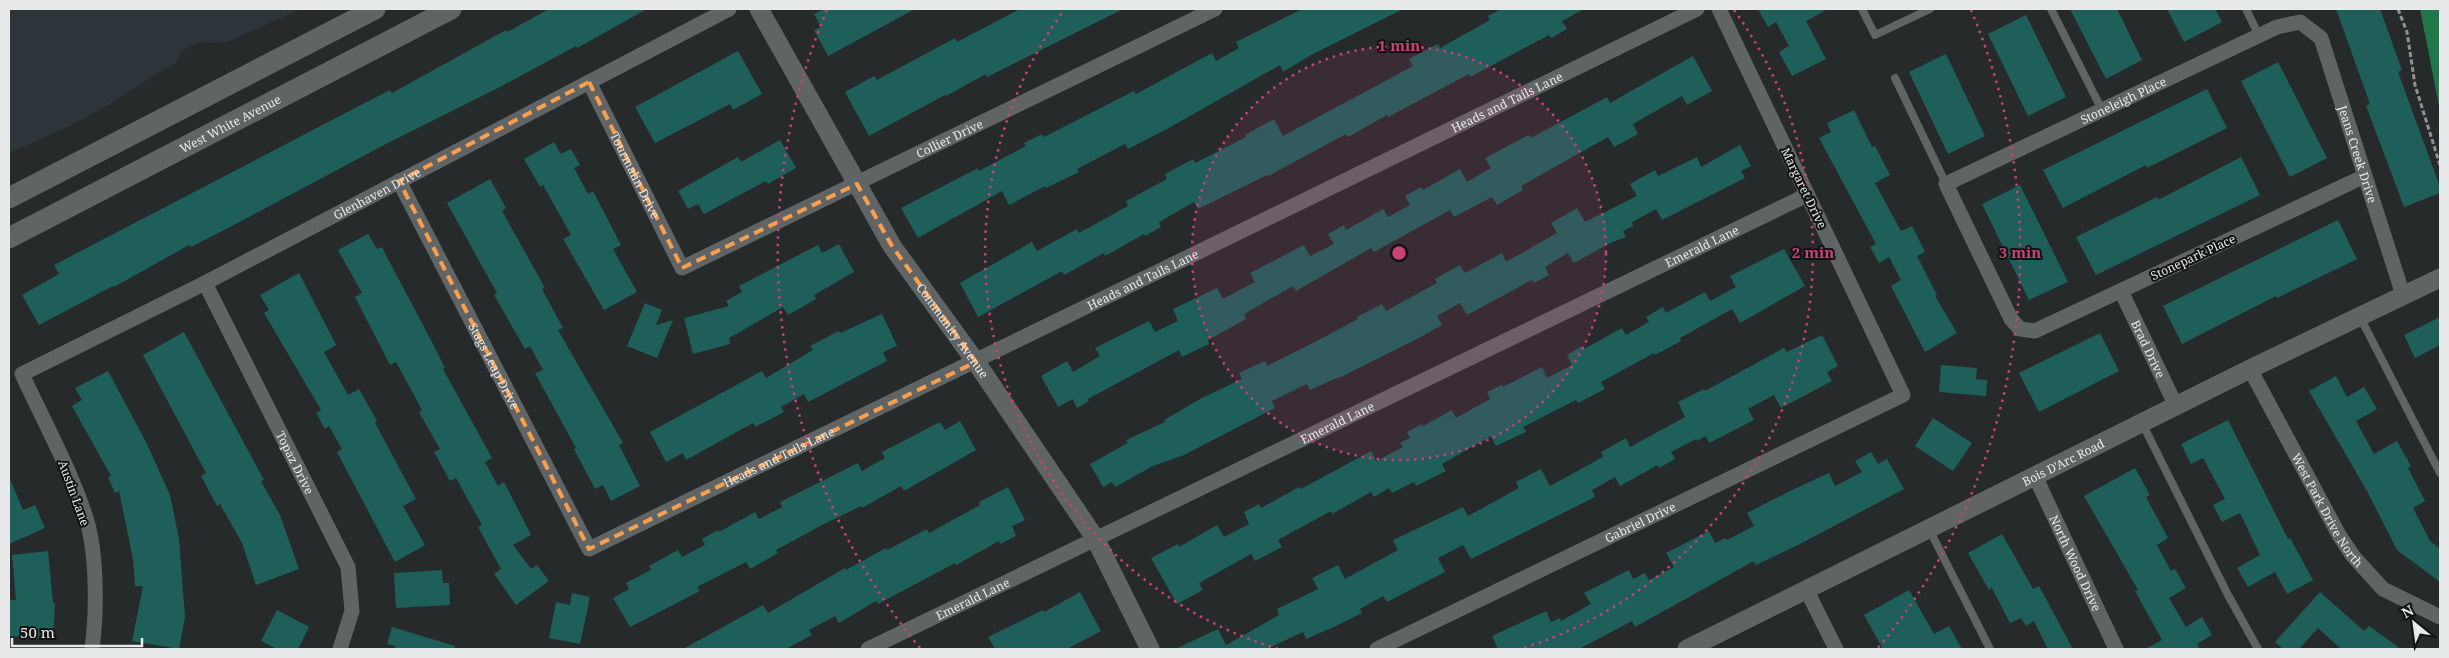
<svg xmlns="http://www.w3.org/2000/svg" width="2449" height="658" font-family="'Noto Serif',serif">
<rect width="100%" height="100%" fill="#272a2b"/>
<!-- built -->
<path fill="#2c363a" d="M9 9H301L227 42 196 43 182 51 176 62 108 105 66 128 9 153Z"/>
<!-- forest -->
<path fill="#1e7649" d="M2420 9H2440V111Z"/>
<!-- building -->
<path fill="#1e5f5a" d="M549 9H647L577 48 576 46 500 87 384 145 230 227 191 247 189 245 114 287 113 286 39 325 22 295 59 274 54 265 355 108 390 90 392 93 506 30 507 32Z
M824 9H915L828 56 814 30 821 27 814 14Z
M1020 9H1123L987 77 986 74 946 96 945 95 869 136 845 92 874 76 877 80 955 38 957 42Z
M1302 9H1403L1311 55 1283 72 1280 65 1167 129 1128 149 1125 144 1077 169 1079 172 1046 188 1045 186 1009 205 1002 191 918 238 901 208 978 168 979 171 1026 146 1024 143 1042 134 1044 137 1134 91 1136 94 1212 53 1216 61 1239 48 1236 42Z
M1501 9H1584L1562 21 1567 29 1551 38 1549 35 1470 77 1469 74 1388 117 1387 115 1348 137 1346 134 1268 176 1267 175 1198 209 1194 202 1159 222 1161 227 1145 236 1144 234 1105 256 1104 253 1064 275 1062 271 978 317 960 283 1032 242 1037 251 1077 229 1079 233 1128 206 1126 201 1167 179 1165 174 1193 159 1195 163 1246 137 1245 135 1274 119 1283 136 1413 66 1409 59 1438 44 1440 48 1490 20 1488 16Z
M1758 9H1828L1806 21 1826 59 1792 76 1779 52 1789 46 1776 22 1768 27Z
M2070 9H2117L2142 60 2106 79Z
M2167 9H2215L2222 22 2184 42Z
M2336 9H2380L2402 70 2398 72 2440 187V193L2404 207 2366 106 2370 104Z
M2026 15 2066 97 2028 116 1988 34Z
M738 51 762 94 733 110 730 104 655 143 635 107Z
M1946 54 1985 136 1948 154 1909 72Z
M1693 56 1712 91 1687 105 1682 96 1633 124 1638 134 1614 147 1608 137 1521 186 1523 190 1497 205 1492 197 1454 217 1450 210 1374 252 1371 248 1296 291 1293 286 1244 314 1246 319 1208 340 1209 344 1182 357 1179 350 1088 399 1089 401 1077 408 1073 399 1058 407 1041 376 1067 361 1073 372 1100 356 1095 348 1149 321 1155 332 1178 321 1173 309 1217 288 1223 299 1255 282 1250 273 1304 245 1310 256 1334 244 1328 234 1344 225 1346 230 1383 209 1388 217 1410 205 1405 196 1421 187 1423 190 1460 169 1467 182 1491 168 1485 158 1529 135 1531 138 1607 97 1610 103Z
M2278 62 2327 158 2290 177 2241 81Z
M2207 89 2227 128 2147 168 2146 165 2063 208 2043 170Z
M1854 110 1872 147 1875 146 1890 175 1875 183 1901 231 1912 226 1925 252 1917 256 1937 295 1935 296 1957 333 1925 352 1891 286 1901 280 1889 257 1879 263 1870 247 1876 244 1819 138 1831 132 1827 123Z
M780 140 796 168 768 184 766 181 704 214 698 204 688 209 678 191 738 157 741 162Z
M554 142 561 154 571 149 580 165 574 168 588 194 593 191 621 245 613 249 637 292 604 310 563 239 571 235 543 185 540 187 524 159Z
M1740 145 1751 166 1741 171 1745 178 1662 220 1656 209 1632 222 1633 226 1623 231 1626 237 1610 243 1574 263 1568 253 1545 267 1549 275 1534 283 1532 280 1467 315 1460 303 1437 316 1442 325 1417 339 1339 378V377L1310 390 1307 384 1272 401 1275 408 1184 455 1153 466 1115 487 1112 482 1103 487 1090 464 1128 443 1126 440 1165 422 1164 420 1202 398 1242 379 1239 373 1265 361 1267 366 1311 344 1358 319 1357 317 1382 304 1386 311 1437 283 1435 279 1460 265 1465 273 1502 253 1506 262 1557 233 1551 223 1577 208 1585 222 1637 196 1630 184 1655 170 1658 176 1697 157 1701 167Z
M2241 157 2260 195 2096 275 2076 237 2157 197 2158 200Z
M490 179 506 208 502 211 545 288 542 289 563 328 558 330 623 443 619 445 640 486 611 501 603 485 595 489 574 449 576 448 535 373 543 370 530 346 525 349 494 295 497 293 447 203Z
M2020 185 2068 282 2029 300 1982 204Z
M2338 220 2357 259 2277 298 2276 296 2182 344 2163 306Z
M368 234 377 249 382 247 388 259 432 342 445 368 443 369 492 458 485 462 498 486 504 482 531 535 513 545 531 569 537 565 549 581 516 605 494 574 501 569 478 527 482 525 456 478 450 481 434 452 440 449 419 412 422 410 396 362 390 365 355 297 362 293 338 250Z
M839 244 854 272 814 295 816 299 788 315 783 307 729 338 730 344 693 354 684 318 729 306 726 301 742 292 739 286 818 245 822 253Z
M1784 249 1805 286 1740 323 1732 309 1680 338 1681 341 1655 355 1654 353 1601 382 1605 389 1578 403 1576 400 1523 427 1526 432 1496 446 1491 436 1442 464 1446 471 1416 486 1414 482 1392 493 1389 488 1374 497 1371 492 1332 514 1331 511 1278 540 1282 547 1255 561 1251 554 1199 583 1203 590 1177 604 1151 558 1178 544 1179 547 1217 525 1224 537 1249 524 1244 512 1259 504 1261 508 1299 487 1301 489 1371 451 1376 461 1403 447 1400 443 1410 438 1407 432 1422 424 1423 426 1452 410 1456 418 1490 399 1487 392 1502 385 1503 387 1542 367 1547 378 1572 365 1567 355 1582 346 1584 349 1622 328 1626 335 1649 322 1646 317 1663 307 1666 313 1705 292 1710 301 1736 287 1730 276Z
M299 273 336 345 324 352 348 395 359 389 377 421 375 423 416 499 403 506 425 545 395 562 337 452 342 449 329 426 325 429 316 413 321 410 264 313 269 310 260 295Z
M645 303 662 310 656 325 673 320 657 358 627 346Z
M882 314 897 346 883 352 887 361 808 402 804 394 781 407 784 412 755 427 753 423 686 460 683 453 666 462 650 432 762 371 766 378 813 350 810 346 839 331 840 333Z
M2440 317V345L2415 358 2404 335Z
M184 332 264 480 261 481 280 515 299 569 256 585 242 543 220 504 217 506 201 476 206 473 143 355Z
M2100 333 2119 371 2039 412 2019 373Z
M1822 335 1838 366 1827 372 1832 381 1781 408 1774 395 1748 409 1754 420 1709 443 1706 436 1697 441 1696 439 1671 452 1675 459 1659 468 1658 465 1620 486 1615 477 1592 490 1595 497 1471 559 1463 545 1438 558 1445 572 1387 602 1383 596 1360 609 1362 613 1336 626 1306 639 1303 632 1267 649H1175L1218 629 1226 645 1279 615 1277 609 1318 589 1312 578 1338 565 1345 579 1398 550 1393 540 1463 507 1468 516 1519 488 1516 482 1541 469 1550 486 1603 457 1601 452 1626 438 1630 447 1685 417 1678 402 1704 389 1705 391 1784 348 1787 352Z
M1941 365 1977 368 1976 379 1987 380 1986 396 1939 392Z
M108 371 146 442 170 495 179 539 185 617 179 649 132 641 143 586H135L133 559 119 491 115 493 108 477 111 476 72 406 82 400 75 388Z
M2336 376 2347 397 2364 387 2377 409 2356 421 2374 454 2397 441 2411 466 2408 468 2425 501 2413 508 2430 541 2440 549V582L2397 550 2367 491 2309 391Z
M1933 418 1972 443 1953 471 1915 446Z
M2228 420 2288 539 2290 538 2313 580 2287 594 2275 572 2248 587 2237 568 2260 555 2240 513 2222 522 2213 505 2225 499 2203 458 2191 464 2181 444Z
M960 421 976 450 904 491 901 486 862 508 861 506 822 525 776 550 778 553 750 569 746 562 697 587 700 591 630 627 613 598 629 589 626 583 651 570 649 566 678 550 682 557 705 545 702 539 718 530 719 532 755 512 759 519 782 507 780 502 858 463 862 471 885 458 882 452 940 422 945 430Z
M1871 452 1878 464 1887 459 1904 489 1798 545 1756 565 1754 561 1635 627 1632 621 1579 649H1498L1492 636 1546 611 1551 622 1560 618 1561 621 1591 604 1584 593 1629 570 1633 579 1645 573 1649 580 1674 567 1666 553 1709 531 1715 543 1725 538 1727 540 1754 526 1747 513 1790 491 1829 473 1835 486 1862 472 1855 461Z
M2135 468 2150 495 2146 497 2168 538 2157 545 2171 571 2175 569 2186 588 2169 598 2186 627 2202 617 2212 635 2197 644 2200 649H2145L2162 640 2135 591 2138 590 2084 496Z
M9 477 23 510 35 505 45 528 9 544Z
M1008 487 1025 520 1012 526 1016 536 1000 544 999 541 956 565 955 563 878 604 876 601 839 623 835 616 809 630 812 635 786 649H683L763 605 768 613 845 568 846 570 886 548 887 550 927 529 929 533 980 505 979 502Z
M2002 534 2033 589 2039 586 2073 649H2048L2034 621 2026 626 2021 618 2010 623 1992 588 1989 590 1968 553Z
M48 551 53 603H55L53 639 9 636V600H16L12 555Z
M442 570 443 583H449L450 605 396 608 394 573Z
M1909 590 1934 634 1949 626 1962 649H1883L1864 615Z
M1080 592 1101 631 1067 649H995L988 637 1043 610 1044 612Z
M2320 592 2364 631 2369 626 2401 649H2341L2318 628 2299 649H2283L2275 642Z
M572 593 590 597 580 644 549 638 556 602 570 605Z
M277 610 309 627 298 649H277L261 641Z
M392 627 455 646 454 649H395V646L387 644Z"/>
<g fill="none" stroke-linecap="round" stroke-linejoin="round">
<!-- path -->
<path stroke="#8f9192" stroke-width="3" stroke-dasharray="5 2.5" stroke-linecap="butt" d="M2398 9 2407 32 2415 85 2440 165"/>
<!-- service -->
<path stroke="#606465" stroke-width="8" d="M1862 9 1875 35 1930 9
M2051 9 2102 110
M2246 9 2259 36
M1895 78 1946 184
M2360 317 2440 473
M2142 423 2228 595 2258 649
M1929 529 1990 649"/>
<!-- minor -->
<g stroke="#606465" stroke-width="15">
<path id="s1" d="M589 82 682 268 1215 9"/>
<path id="s2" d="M2365 176 2035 331 2020 329 2011 319 1946 184 2277 27 2300 22 2321 38 2403 295"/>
<path id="s3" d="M399 181 589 549 1697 9"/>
<path id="s4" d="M205 283 348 567 352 611 340 649"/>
<path id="s5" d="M2121 291 2176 406"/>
<path id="s6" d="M2250 369 2339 535 2353 556 2383 589 2440 617"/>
<path id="s7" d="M2035 476 2116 649"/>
<path d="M1807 591 1836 649"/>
<path id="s8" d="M92 649C97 613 97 556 87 521 71 470 44 422 22 374L205 283 729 9"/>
<path id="s9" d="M868 649 1807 195"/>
<path id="s10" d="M1377 649 1903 395 1719 9"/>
</g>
<!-- tertiary -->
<g stroke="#606465" stroke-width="19">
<path id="s11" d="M759 9 892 246 976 362 1095 538 1150 649"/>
<path id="s12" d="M1687 649 2250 369 2440 278"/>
</g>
<!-- secondary -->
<g stroke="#606465" stroke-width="21">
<path d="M9 198 375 9"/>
<path id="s13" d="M9 238 451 9"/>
</g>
</g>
<!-- marked area -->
<path fill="none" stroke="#f99f4d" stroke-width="4" stroke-dasharray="10 6" stroke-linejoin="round" d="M589 82 682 268 857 184 892 246 976 362 589 549 399 181Z"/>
<!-- distance rings -->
<circle cx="1399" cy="253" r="207" fill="#c94278" fill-opacity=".12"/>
<g fill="none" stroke="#c94278" stroke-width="2.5" stroke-dasharray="2.5 5">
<circle cx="1399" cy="253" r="207"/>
<path d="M1278 649A414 414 0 0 1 1064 10M1734 10A414 414 0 0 1 1520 649"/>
<path d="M920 648A621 621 0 0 1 827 10M1971 10A621 621 0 0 1 1878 648"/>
</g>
<g text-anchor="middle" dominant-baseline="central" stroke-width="4" stroke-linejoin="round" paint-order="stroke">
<!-- street labels -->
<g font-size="12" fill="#e7e9ea" stroke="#111313">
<text stroke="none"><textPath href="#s2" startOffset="739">Stoneleigh Place</textPath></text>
<text stroke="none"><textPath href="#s3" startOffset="1435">Heads and Tails Lane</textPath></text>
<text stroke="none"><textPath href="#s13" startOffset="249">West White Avenue</textPath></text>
<text stroke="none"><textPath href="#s1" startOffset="505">Collier Drive</textPath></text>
<text stroke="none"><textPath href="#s2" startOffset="1081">Jeans Creek Drive</textPath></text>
<text stroke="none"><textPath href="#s1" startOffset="104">Tourmalin Drive</textPath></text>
<text transform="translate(1804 188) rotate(64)">Margaret Drive</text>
<text stroke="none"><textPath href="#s8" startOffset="688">Glenhaven Drive</textPath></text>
<text stroke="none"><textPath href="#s9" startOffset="926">Emerald Lane</textPath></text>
<text transform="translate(2193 257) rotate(-25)">Stonepark Place</text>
<text stroke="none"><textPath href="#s3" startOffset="1030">Heads and Tails Lane</textPath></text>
<text stroke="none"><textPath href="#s11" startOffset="376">Community Avenue</textPath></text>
<text stroke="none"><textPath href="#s5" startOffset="64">Brad Drive</textPath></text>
<text stroke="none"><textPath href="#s3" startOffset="208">Stags Leap Drive</textPath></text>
<text stroke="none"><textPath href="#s9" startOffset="521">Emerald Lane</textPath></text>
<text stroke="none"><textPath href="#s3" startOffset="625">Heads and Tails Lane</textPath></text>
<text stroke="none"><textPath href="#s12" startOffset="420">Bois D'Arc Road</textPath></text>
<text stroke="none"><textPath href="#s4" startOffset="201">Topaz Drive</textPath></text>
<text transform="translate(74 493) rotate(70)">Austin Lane</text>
<text stroke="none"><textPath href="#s6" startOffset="161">West Park Drive North</textPath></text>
<text stroke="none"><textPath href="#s10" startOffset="292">Gabriel Drive</textPath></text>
<text stroke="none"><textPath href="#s7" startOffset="96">North Wood Drive</textPath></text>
<text stroke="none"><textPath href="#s9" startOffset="116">Emerald Lane</textPath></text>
</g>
</g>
<circle cx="1399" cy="253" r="8" fill="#c94278" stroke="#111313" stroke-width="2.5"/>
<g font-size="15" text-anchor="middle" font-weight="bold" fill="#c94278" stroke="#111313" stroke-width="4" stroke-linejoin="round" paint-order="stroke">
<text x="1399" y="51">1 min</text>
<text x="1813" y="258">2 min</text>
<text x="2020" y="258">3 min</text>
</g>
<!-- border -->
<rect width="2449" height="658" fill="none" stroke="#e7e9ea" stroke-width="20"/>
<!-- north arrow -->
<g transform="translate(2414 623) rotate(331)" stroke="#111313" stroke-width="4" paint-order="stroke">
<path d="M0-4L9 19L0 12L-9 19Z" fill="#e7e9ea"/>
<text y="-8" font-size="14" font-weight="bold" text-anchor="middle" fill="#e7e9ea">N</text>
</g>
<!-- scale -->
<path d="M12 638v8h130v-8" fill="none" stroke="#e7e9ea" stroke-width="2.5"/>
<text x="20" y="638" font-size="15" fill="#e7e9ea" stroke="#111313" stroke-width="4" paint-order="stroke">50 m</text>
</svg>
